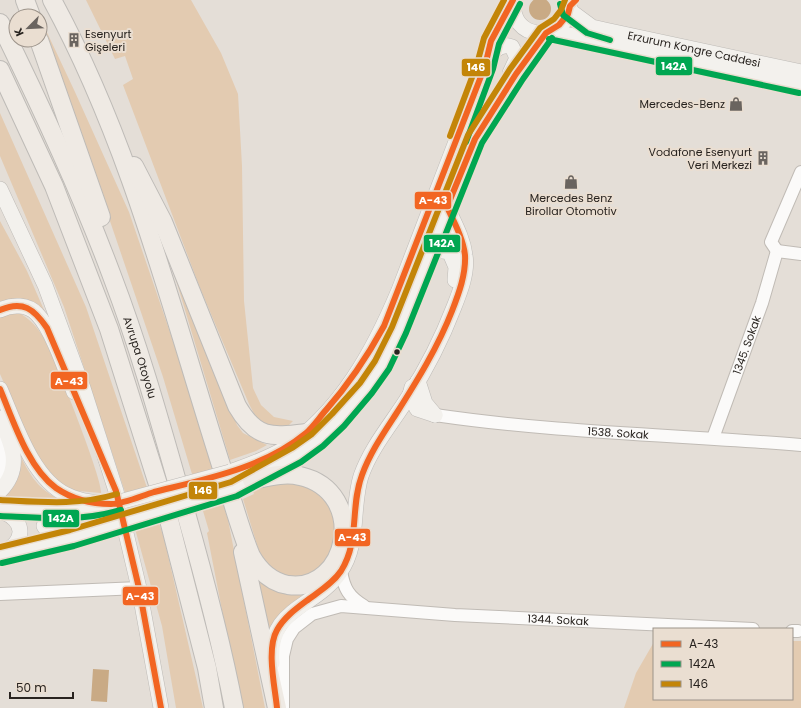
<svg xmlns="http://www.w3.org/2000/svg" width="801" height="708" font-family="Poppins,sans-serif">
<rect width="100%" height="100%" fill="#e4ded7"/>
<!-- green -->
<path fill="#e3cbb1" d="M86 0H191L221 53 238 94 242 166 244 301 253 388 261 405 274 417 293 421 287 427C264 427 259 424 249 404L200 288 123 85 133 79 125 56 115 59Z
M43 24 75 92 129 212 173 341 228 520 265 708H241L207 533 209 531 163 377Z
M0 113 86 307 164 538 203 708H176L162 626 124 489 64 307 0 156Z
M0 221 27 271 44 310 42 312 29 300 11 299 0 302Z
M173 270 237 425 243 433 267 445 256 451 230 460Z
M18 312C29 319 35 324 42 335 52 351 104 482 101 493L67 490 49 475 33 449 0 374V315Z
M22 459C32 479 41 491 61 500V503L0 500 14 486 19 475Z
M284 481 314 487 336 513 335 549 312 577 277 576 262 561 243 499 254 494 252 490 273 482Z
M261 578 317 585 268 633 257 581Z
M792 641H801V708H624L636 673 654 642V699H792Z"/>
<!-- water -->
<path fill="#c9aa85" d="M529 9a11 11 0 1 1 22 0a11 11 0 1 1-22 0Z
M93 669 109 670 107 702 91 701Z"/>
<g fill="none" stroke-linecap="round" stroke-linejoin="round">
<defs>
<g id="minor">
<path d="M777 251 771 242 801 172"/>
<path d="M777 251 801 254"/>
<path id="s1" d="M435 415C557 433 679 435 801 445"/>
<path id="s2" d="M713 438 762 303 777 251"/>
<path d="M0 443 4 458 0 478"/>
<path d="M341 571C344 589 349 597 364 606"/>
<path d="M0 594 139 588"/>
<path d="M792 631H798"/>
<path id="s3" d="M283 708V656L287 639 294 628 312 614 341 606 455 615 753 629"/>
</g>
<g id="major">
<path d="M514 0C508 41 564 44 570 8L567 0"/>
<path id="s4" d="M569 10 592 27 605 30 801 72"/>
<path d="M551 31 801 85"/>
<path d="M487 62C492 52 500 42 512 47L517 58 510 73"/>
<path d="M0 189 45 285 83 388 116 491 139 588 161 708"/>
<path d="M430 256C437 251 441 249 450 253L456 267 455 280"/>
<path d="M0 310C12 304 28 304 37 314 52 329 66 371 74 392"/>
<path d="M418 381 425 403 435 415"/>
<path d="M412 387 410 395 417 409 435 415"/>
<path d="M0 389C15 423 32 479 67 495 81 502 97 503 112 504"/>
<path d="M0 418C12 444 23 468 0 491"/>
<path d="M230 472C249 465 267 459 284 449 340 413 374 350 399 290L485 66 491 41 513 0"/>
<path d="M234 489 276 467 317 440 338 420 366 388 382 365 399 330 475 139 516 74 546 33"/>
<path d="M0 508C32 510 69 516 101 508"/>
<path d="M0 511C26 519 27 543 1 553"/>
<path d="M61 511C55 515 46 518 44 526 50 535 60 537 70 537"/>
<path d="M0 555 50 544 111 525"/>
<path d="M272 663C267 607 315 609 340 572 360 544 351 508 361 476 371 447 393 422 409 396 427 368 442 338 454 307 460 292 468 272 465 255 463 238 454 223 447 207"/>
</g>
<g id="highway">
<path d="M25 0 31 16"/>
<path d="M52 0C131 145 171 308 221 465 231 495 239 527 251 556 260 572 271 582 288 585 348 594 370 492 300 476 285 472 267 477 252 480"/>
<path id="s5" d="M0 23C41 106 80 190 112 276 141 352 162 429 184 506 203 573 221 640 234 708"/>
<path d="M39 40 101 217"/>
<path d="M0 70 54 186 109 329 168 516 207 668 214 708"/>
<path d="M134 166 163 222 237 406C256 439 271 437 306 433"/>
<path d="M243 552 277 708"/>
</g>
</defs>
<!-- minor casing -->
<use href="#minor" stroke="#c0bbb5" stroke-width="14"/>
<!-- major casing -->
<use href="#major" stroke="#bebbb7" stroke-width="16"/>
<!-- highway casing -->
<use href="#highway" stroke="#bebbb7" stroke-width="20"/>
<!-- minor -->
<use href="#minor" stroke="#fbfaf9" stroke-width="12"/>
<!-- major -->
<use href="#major" stroke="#f3f1ed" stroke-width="15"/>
<!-- highway -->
<use href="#highway" stroke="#efeae4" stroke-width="18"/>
<defs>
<path id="major-bridge" d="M112 504 230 472
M111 525 234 489"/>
</defs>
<!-- major-bridge casing -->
<use href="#major-bridge" stroke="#bebbb7" stroke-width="16" stroke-linecap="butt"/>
<!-- major-bridge -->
<use href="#major-bridge" stroke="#f3f1ed" stroke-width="15"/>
<defs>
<path id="bus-1" d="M0 310C23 300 34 309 47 328L116 491 139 588 161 708
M0 389C13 420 28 468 56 488 72 499 91 504 111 504 124 504 141 496 154 492 206 479 264 468 306 433 313 427 319 418 326 410 349 384 367 357 384 326L485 66 491 41 513 0
M277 708C275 687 266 649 277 630 284 617 297 608 309 599 320 591 333 583 341 571 360 541 350 506 362 475 370 453 383 434 396 414 417 381 438 347 452 311 459 293 466 274 465 255 463 238 454 222 447 207L475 139 516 74 546 33 559 25 568 14 570 6 576 0"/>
<path id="bus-2" d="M560 4 563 15 587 33 610 40
M549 39 799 93
M466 142 493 69 499 44 520 4
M0 516C43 518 79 522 121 510
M2 563 74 546 237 496 301 462 323 446 344 426 372 393 389 369 406 333 482 143 523 79 552 38"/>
<path id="bus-3" d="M450 136 477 64 484 38 504 0
M0 500C41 502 77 506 117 494
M0 547 70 530 231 482 292 448 312 434 332 414 360 383 375 361 392 327 468 135 510 69 540 28 554 19 561 10 565 0"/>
</defs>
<!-- bus-1 casing -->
<use href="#bus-1" stroke="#eaded1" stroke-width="9"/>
<!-- bus-2 casing -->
<use href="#bus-2" stroke="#eaded1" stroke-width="9"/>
<!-- bus-3 casing -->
<use href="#bus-3" stroke="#eaded1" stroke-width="9"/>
<!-- bus-1 -->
<use href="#bus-1" stroke="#f26522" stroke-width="6"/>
<!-- bus-2 -->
<use href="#bus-2" stroke="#00a651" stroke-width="6"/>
<!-- bus-3 -->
<use href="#bus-3" stroke="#c38508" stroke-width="6"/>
</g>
<!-- icons -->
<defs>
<symbol id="building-bare" viewBox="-9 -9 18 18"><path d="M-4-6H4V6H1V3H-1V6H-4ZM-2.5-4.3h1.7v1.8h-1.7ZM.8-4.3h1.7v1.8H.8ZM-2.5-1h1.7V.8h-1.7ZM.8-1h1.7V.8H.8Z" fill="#6a645f" stroke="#eaded1" stroke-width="2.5" paint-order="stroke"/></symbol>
<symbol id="shop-bare" viewBox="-9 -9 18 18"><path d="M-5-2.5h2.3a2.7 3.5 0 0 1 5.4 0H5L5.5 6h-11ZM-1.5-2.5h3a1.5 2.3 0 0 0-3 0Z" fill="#6a645f" stroke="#eaded1" stroke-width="2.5" paint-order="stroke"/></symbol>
</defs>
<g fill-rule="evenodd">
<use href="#building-bare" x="64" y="30" width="20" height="20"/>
<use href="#shop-bare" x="726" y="94" width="20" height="20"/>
<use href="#building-bare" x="753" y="148" width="20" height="20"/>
<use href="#shop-bare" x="561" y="172" width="20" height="20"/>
</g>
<!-- markers -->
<circle fill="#28231f" stroke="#eaded1" stroke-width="1.5" cx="397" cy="352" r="3.5"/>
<g text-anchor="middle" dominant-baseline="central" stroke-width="4" stroke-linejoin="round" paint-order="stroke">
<!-- poi labels -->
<g font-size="11" fill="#28231f" stroke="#eaded1" text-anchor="end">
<text x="85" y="34" text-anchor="start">Esenyurt<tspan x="85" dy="13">Gişeleri</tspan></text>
<text x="725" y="104">Mercedes-Benz</text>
<text x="752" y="152">Vodafone Esenyurt<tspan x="752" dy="13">Veri Merkezi</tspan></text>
<text x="571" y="198" text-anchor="middle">Mercedes Benz<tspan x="571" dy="13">Birollar Otomotiv</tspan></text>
</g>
<!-- street labels -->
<g font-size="11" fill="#28231f" stroke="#eaded1">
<text stroke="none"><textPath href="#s4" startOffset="133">Erzurum Kongre Caddesi</textPath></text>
<text stroke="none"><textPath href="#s2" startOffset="99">1345. Sokak</textPath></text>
<text stroke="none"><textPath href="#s5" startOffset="363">Avrupa Otoyolu</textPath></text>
<text stroke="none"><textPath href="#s1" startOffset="184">1538. Sokak</textPath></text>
<text stroke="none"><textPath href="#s3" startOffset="353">1344. Sokak</textPath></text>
</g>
</g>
<g stroke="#eaded1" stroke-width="1.5">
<rect x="655" y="56" width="38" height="20" rx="4" fill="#00a651"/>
<rect x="461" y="58" width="30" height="19" rx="4" fill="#c38508"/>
<rect x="414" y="191" width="38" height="19" rx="4" fill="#f26522"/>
<rect x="423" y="234" width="38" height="19" rx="4" fill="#00a651"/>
<rect x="50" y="371" width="38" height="19" rx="4" fill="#f26522"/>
<rect x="188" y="481" width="30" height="19" rx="4" fill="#c38508"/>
<rect x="42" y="509" width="38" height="19" rx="4" fill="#00a651"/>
<rect x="334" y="528" width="37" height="19" rx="4" fill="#f26522"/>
<rect x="122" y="586" width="37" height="20" rx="4" fill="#f26522"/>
</g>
<g font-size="11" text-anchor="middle" font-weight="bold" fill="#fff">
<text x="674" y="70">142A</text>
<text x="476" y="71">146</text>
<text x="433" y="204">A-43</text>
<text x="442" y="247">142A</text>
<text x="69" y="385">A-43</text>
<text x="203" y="494">146</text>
<text x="61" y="522">142A</text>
<text x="352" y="541">A-43</text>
<text x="140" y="600">A-43</text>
</g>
<!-- legend -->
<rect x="653" y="628" width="140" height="72" fill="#eaded1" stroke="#9c938a"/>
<rect x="661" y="641" width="20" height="6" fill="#f26522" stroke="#9c938a"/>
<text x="689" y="648" font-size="12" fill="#28231f">A-43</text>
<rect x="661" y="661" width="20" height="6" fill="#00a651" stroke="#9c938a"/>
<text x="689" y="668" font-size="12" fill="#28231f">142A</text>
<rect x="661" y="681" width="20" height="6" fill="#c38508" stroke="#9c938a"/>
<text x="689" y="688" font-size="12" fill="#28231f">146</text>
<!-- north arrow -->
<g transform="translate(28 28) rotate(246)"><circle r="19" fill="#eaded1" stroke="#9c938a"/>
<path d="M0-3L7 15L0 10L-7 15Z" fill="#6a645f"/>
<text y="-6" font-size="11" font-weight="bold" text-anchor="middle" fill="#28231f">K</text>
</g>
<!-- scale -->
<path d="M10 692v6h63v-6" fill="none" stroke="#28231f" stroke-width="2"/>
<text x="16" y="692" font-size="12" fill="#28231f" stroke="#eaded1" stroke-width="3" paint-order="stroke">50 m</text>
</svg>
